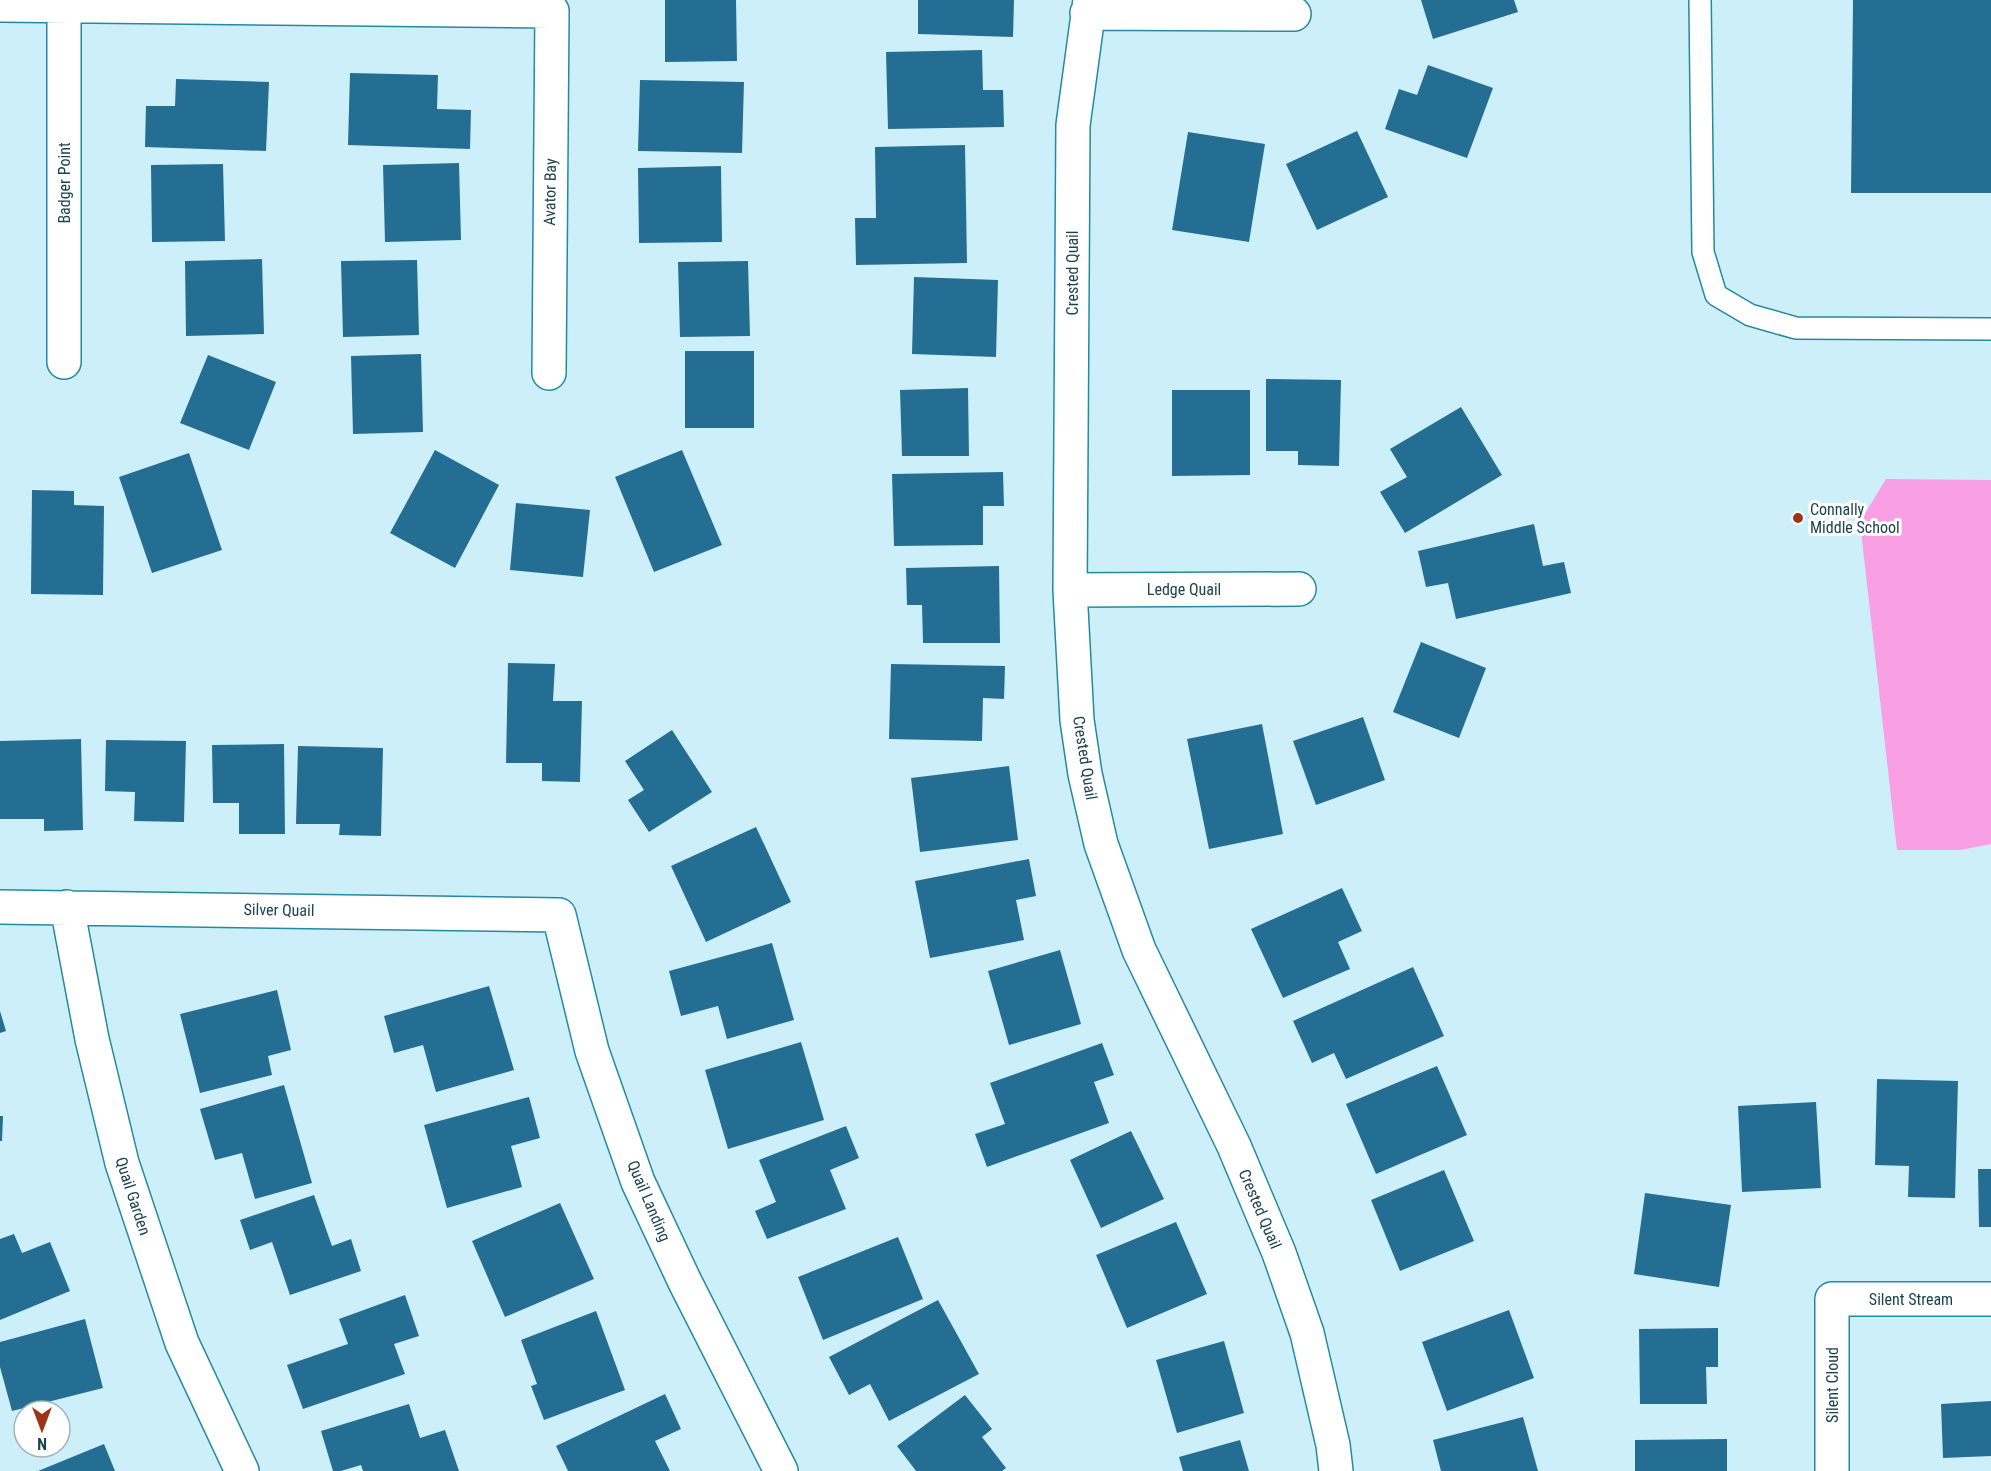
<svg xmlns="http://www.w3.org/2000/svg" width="1991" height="1471" font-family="'Roboto Condensed',sans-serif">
<rect width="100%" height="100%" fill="#cdeff9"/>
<!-- green -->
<path fill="#f99fe3" d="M1886 479 1991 480V844L1961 850H1897L1860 522Z"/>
<!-- building -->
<path fill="#246e94" d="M665 0H736L737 61 665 62Z
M918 0H1014L1013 37 918 34Z
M1421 0H1514L1518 12 1433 39Z
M1853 0H1991V193H1851Z
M982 50 983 90H1003L1004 127 888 129 886 52Z
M1428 65 1493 88 1467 158 1385 129 1399 89 1417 95Z
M350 73 438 75 437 109 471 110 470 149 348 145Z
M176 79 269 82 266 151 145 147 146 106H175Z
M640 80 744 82 742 153 638 151Z
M1357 131 1388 197 1317 230 1286 164Z
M1188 132 1265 144 1249 242 1172 230Z
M965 145 967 263 856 265 855 218H876L875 147Z
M459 163 461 240 385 242 383 165Z
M223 164 225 241 152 242 151 165Z
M721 166 722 242 639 243 638 168Z
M262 259 264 334 186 336 185 261Z
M417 260 419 335 343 337 341 261Z
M748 261 750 336 680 337 678 262Z
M914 277 998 280 996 357 912 354Z
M685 351H754V428H685Z
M421 354 423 432 353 434 351 356Z
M208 355 276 382 249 450 180 423Z
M1266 379 1341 380 1339 466 1298 465V451H1266Z
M968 388 969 456H902L900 390Z
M1172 390H1250V475L1172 476Z
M1461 407 1502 475 1405 533 1380 492 1407 477 1390 449Z
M435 450 499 485 455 568 390 533Z
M682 450 722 545 654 572 615 477Z
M189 453 222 550 152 573 119 477Z
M1003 472 1004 506H983V545L894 546 892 474Z
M32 490 74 491V505L104 506 103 595 31 594Z
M516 503 590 510 583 577 510 570Z
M1534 524 1543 566 1564 562 1571 593 1456 619 1448 583 1426 587 1418 551Z
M999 566 1000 643H923L922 605H907L906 568Z
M1421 642 1486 668 1459 738 1393 712Z
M508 663 555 664 553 701H582L580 782 542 781V763H506Z
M891 664 1005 666 1004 699 983 698 982 741 889 739Z
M1363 717 1385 780 1316 805 1293 741Z
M1262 724 1283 834 1209 849 1187 739Z
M672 730 712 792 649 832 628 800 644 790 625 761Z
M81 739 83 830 44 831V819H0V741Z
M106 740 186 741 184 822 134 821 135 792 105 791Z
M284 744 285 834H239V803H213L212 745Z
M298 746 383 748 381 836 339 835 340 824H296Z
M1009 766 1018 840 920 852 911 778Z
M756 827 791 902 706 942 671 866Z
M1029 859 1036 896 1016 900 1024 940 930 958 915 881Z
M1342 888 1362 931 1338 942 1350 969 1283 998 1251 929Z
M772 943 794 1020 727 1039 718 1006 681 1016 669 971Z
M1060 950 1081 1024 1009 1045 988 971Z
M1413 967 1444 1036 1346 1079 1334 1053 1312 1063 1293 1021Z
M489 986 514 1070 436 1092 423 1045 394 1053 384 1016Z
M277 990 291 1050 268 1056 272 1075 200 1093 180 1014Z
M0 1011 6 1031 0 1033Z
M801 1042 824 1120 728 1149 705 1070Z
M1102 1043 1114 1075 1094 1082 1109 1123 987 1167 975 1134 1005 1124 990 1083Z
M1437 1066 1467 1135 1376 1174 1346 1104Z
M1877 1079 1958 1081 1955 1198 1908 1197 1909 1166 1875 1165Z
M284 1085 312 1183 255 1199 242 1153 215 1160 200 1109Z
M529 1097 540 1138 511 1146 522 1187 447 1208 424 1125Z
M1816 1102 1821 1188 1742 1192 1738 1106Z
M0 1116H3L2 1141H0Z
M846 1126 859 1158 830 1170 846 1209 767 1239 755 1211 776 1202 759 1160Z
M1131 1131 1164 1199 1101 1228 1070 1160Z
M1978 1169H1991V1227H1979Z
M1444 1170 1474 1241 1400 1271 1371 1200Z
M1645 1193 1731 1205 1719 1287 1634 1274Z
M314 1195 332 1246 351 1239 361 1271 290 1295 272 1242 250 1250 240 1220Z
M560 1203 594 1279 505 1317 472 1241Z
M1176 1222 1207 1294 1127 1328 1096 1255Z
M14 1234 22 1253 50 1242 70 1291 0 1320V1239Z
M898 1237 923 1299 823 1340 798 1277Z
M405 1295 419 1336 394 1344 405 1374 303 1409 287 1365 348 1344 339 1319Z
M938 1300 979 1374 889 1421 870 1384 849 1395 829 1357Z
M1509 1310 1534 1378 1447 1411 1422 1342Z
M596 1311 625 1390 544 1420 531 1386 537 1384 521 1340Z
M85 1319 103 1388 12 1411 0 1367V1342Z
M1718 1328V1367H1706L1707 1404H1640L1639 1329Z
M1224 1341 1244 1413 1177 1433 1156 1360Z
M665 1394 681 1429 655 1441 670 1471H568L556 1446Z
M965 1395 992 1429 982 1437 1006 1468 1002 1471H916L897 1446Z
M1991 1401V1456L1943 1458 1941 1404Z
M409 1404 420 1438 445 1430 459 1471H363L361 1465 341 1471H333L321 1431Z
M1523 1417 1538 1471H1441L1433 1440Z
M1727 1439V1471H1635V1440Z
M1240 1440 1249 1471H1183L1179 1457Z
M104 1444 115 1471H38Z"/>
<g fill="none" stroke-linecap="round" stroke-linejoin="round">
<defs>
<path id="lane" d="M1700 0 1703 252 1716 295 1750 315 1796 328 1991 329"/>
<path id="street" d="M1090 0 1073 125 1070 590 1077 720 1085 774 1101 844 1139 950 1234 1146 1279 1253 1307 1333 1333 1445 1336 1471
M64 4V362
M0 5 552 11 549 373
M1087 13 1294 14
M1070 590 1299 589
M0 907 559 915 592 1051 638 1182 685 1282 781 1471
M67 907 92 1039 122 1163 182 1343 242 1471
M1832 1471V1299H1991"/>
</defs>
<!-- lane casing -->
<use href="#lane" stroke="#248aa1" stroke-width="24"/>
<!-- street casing -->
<use href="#street" stroke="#248aa1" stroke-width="36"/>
<!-- lane -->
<use href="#lane" stroke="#fff" stroke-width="21"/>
<!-- street -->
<use href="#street" stroke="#fff" stroke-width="33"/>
</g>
<!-- markers -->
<circle fill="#9c3517" stroke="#fff" stroke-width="2" cx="1798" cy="518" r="6"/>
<g text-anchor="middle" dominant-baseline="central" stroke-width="6" stroke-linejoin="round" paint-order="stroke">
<!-- street labels -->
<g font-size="16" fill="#1b434c" stroke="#fff">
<text transform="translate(64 183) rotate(-90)">Badger Point</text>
<text transform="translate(550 192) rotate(-89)">Avator Bay</text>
<text transform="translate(1072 273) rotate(-90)">Crested Quail</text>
<text x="1184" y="589">Ledge Quail</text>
<text transform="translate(1085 758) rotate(81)">Crested Quail</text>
<text transform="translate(279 910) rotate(1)">Silver Quail</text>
<text transform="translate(133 1196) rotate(72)">Quail Garden</text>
<text transform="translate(649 1201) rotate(67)">Quail Landing</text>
<text transform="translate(1260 1209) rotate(67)">Crested Quail</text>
<text x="1911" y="1299">Silent Stream</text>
<text transform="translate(1832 1385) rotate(-90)">Silent Cloud</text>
</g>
<!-- poi labels -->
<g font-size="16" fill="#1b434c" stroke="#fff" text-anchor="start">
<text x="1810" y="509">Connally<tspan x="1810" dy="18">Middle School</tspan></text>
</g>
</g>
<!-- north arrow -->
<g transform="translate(42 1429) rotate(180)"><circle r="28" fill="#ffffff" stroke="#a4b4b7" stroke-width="1.5"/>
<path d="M0-4.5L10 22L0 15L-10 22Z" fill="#9c3517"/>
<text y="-9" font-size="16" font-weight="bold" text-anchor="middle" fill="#1b434c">N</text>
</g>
</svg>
